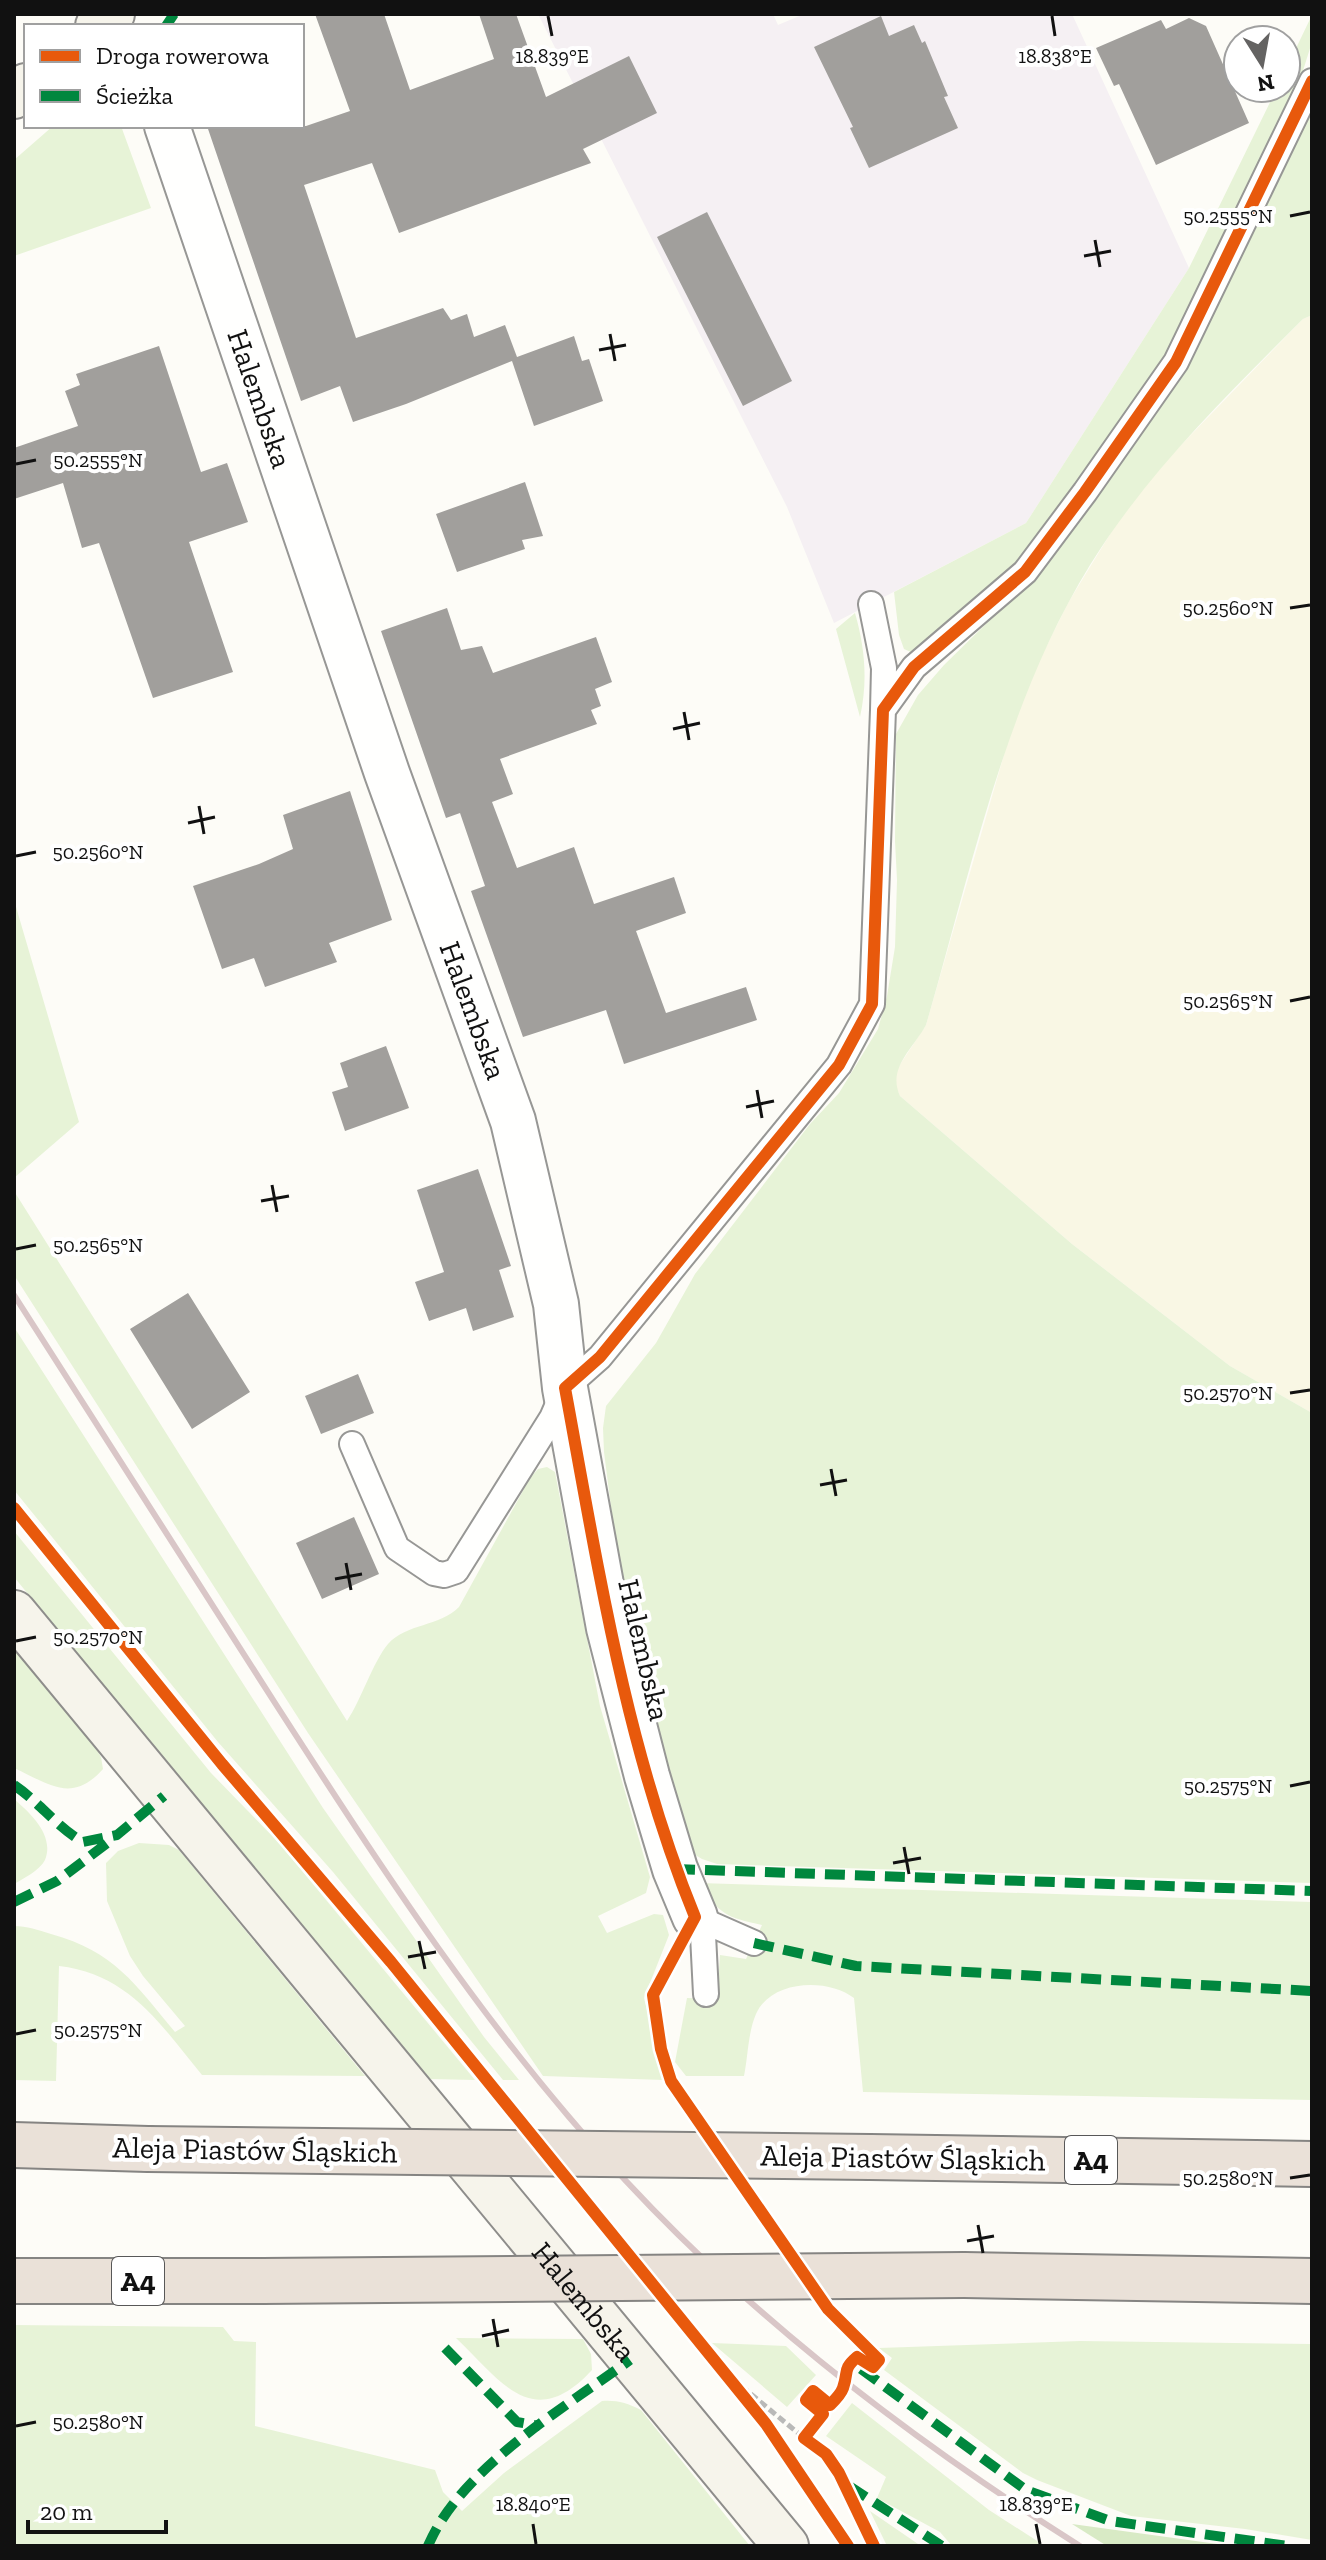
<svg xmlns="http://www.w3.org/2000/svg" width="1326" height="2560" font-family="'Zilla Slab',serif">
<rect width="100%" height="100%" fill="#fdfcf7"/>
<!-- industrial -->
<path fill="#f5f0f3" d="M538 14H773L778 25 804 14H1072L1189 268 1026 523 834 623 787 507Z"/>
<!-- farmland -->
<path fill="#f9f7e4" d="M1312 315V1413L1230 1366 1072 1244 900 1096 895 1085V1074L901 1063 926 1025 1012 727 1040 659 1068 603 1115 526 1155 472 1303 319Z"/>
<!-- green -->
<path fill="#e7f3d7" d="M1312 15V42L1301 77 1163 362 1026 553 992 588 913 653 904 649 899 635 894 592 1026 523 1189 268 1277 88H1286V69Z
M1312 112V315L1303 319C1226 396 1147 473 1090 565 1005 703 971 871 926 1025 913 1049 887 1068 900 1096L1072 1244 1230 1366 1312 1413V1883L717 1864 702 1859 692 1853 640 1680 616 1546 604 1452 603 1428 606 1406 656 1343 695 1274 810 1124 839 1093 878 1029 887 996 895 947 897 880 895 841 896 734 918 695 944 665 1043 568 1178 381 1195 352 1302 124Z
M53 126H121L151 208 14 256V160Z
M855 613C865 648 868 681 860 717L836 629Z
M14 900 79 1122 14 1178Z
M14 1191 347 1721C361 1700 373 1662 388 1644 407 1623 439 1627 459 1607L530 1478 538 1469 547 1467 555 1472 600 1706 650 1877 646 1893 598 1916 607 1933 654 1914 663 1915 669 1935 644 1998 664 2080 543 2076 308 1733 14 1275Z
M14 1327 323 1808 484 2037 519 2080H503L333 1872 218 1742 14 1490Z
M14 1531 211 1773 279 1843 475 2080 429 2079 14 1577Z
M14 1648 91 1740 101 1757 103 1769C72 1804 49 1784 14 1768Z
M14 1799C30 1813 55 1835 45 1860 40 1870 23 1879 14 1884Z
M139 1843 169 1845 179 1850 365 2076 202 2075C161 2025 129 1974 59 1966L56 2081 14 2080V1926C27 1926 38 1930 51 1934 115 1952 134 1983 175 2032L185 2026 143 1976 130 1956 107 1901 106 1863 118 1851Z
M699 1883 1312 1902V2100L863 2092 854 1998C829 1978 771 1979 756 2014 748 2032 748 2057 744 2076H686L675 2062 687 1998 717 1999 720 1955 746 1959 762 1925C726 1917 720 1915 699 1883Z
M14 2325 223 2327 234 2341 256 2342 255 2426 435 2470 443 2492 462 2511 504 2473 602 2401C617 2400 627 2403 641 2410L750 2546H14Z
M456 2338 583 2339 591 2354 592 2370C533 2434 501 2381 456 2338Z
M1080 2341 1312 2344V2540L1245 2529 1131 2516 1037 2480 1023 2473 884 2370 892 2358 879 2348Z
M712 2343 786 2346 816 2375 787 2407Z
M852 2403 989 2510 1045 2546H952L940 2532 877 2498 886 2477 826 2436Z
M870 2511 921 2546H887Z"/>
<!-- forest -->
<path fill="#d8eac5" d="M1072 2524 1232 2546H1107Z"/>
<!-- building -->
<path fill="#a19f9c" d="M315 14H384L410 90 494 59 479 14H516L546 97 629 56 657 113 583 149 591 163 399 233 372 163 304 185 356 338 443 308 451 320 467 314 474 337 505 325 517 357 574 336 582 361 589 359 603 401 534 426 512 361 406 404 353 422 340 386 301 401 207 126H306L350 111Z
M881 16 889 36 914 25 922 43 925 41 948 96 944 97 958 128 869 168 850 128 853 127 814 47Z
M1189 18 1206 26 1249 123 1156 165 1119 84 1114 86 1096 48 1161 20 1166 29Z
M707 212 792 381 743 406 657 237Z
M159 346 201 472 227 463 248 522 189 542 233 672 153 698 99 543 82 548 63 483 14 499V448L78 426 65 391 80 385 76 374Z
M525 482 543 536 522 540 525 549 457 572 436 514Z
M447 608 461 650 482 646 493 673 596 637 612 682 595 689 601 706 591 710 597 724 500 759 513 794 492 802 517 868 574 847 594 904 674 877 686 913 636 931 666 1013 746 987 757 1020 624 1064 606 1010 523 1037 471 891 485 886 460 813 446 818 381 631Z
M350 791 392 920 329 943 337 962 265 987 254 958 222 969 193 886 259 864 293 849 283 815Z
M386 1046 409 1108 345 1131 332 1092 348 1087 340 1063Z
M478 1169 511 1266 499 1270 514 1317 473 1331 466 1308 429 1321 415 1282 444 1272 417 1190Z
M188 1293 250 1392 192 1429 130 1329Z
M358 1374 374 1413 321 1434 305 1396Z
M354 1517 379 1574 322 1599 296 1543Z"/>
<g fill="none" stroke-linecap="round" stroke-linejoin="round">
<defs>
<path id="lane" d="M871 604 884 668 883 710
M352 1444 397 1548 434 1573 444 1575 456 1571 552 1418 565 1388 600 1357 839 1065 872 1004 883 710 914 667 1025 572 1085 492 1176 362 1312 81
M695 1917 703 1935 706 1994
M695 1917 754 1943"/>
<g id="street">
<path id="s1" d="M167 126 387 773 513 1121 556 1304 565 1388 609 1628 647 1776 675 1869 695 1917"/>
</g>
<g id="secondary">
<path d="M98 26 112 14"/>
<path d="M14 96 26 86"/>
<path id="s2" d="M14 1613 786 2546"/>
</g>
<path id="highway" d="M14 2145 148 2149
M870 2157 1312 2164
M964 2275 1312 2281
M14 2281H262"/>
</defs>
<!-- lane casing -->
<use href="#lane" stroke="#979795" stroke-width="28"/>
<!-- street casing -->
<use href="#street" stroke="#979795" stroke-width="48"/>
<!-- secondary casing -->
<use href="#secondary" stroke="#8e8d8b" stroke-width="48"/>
<!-- highway casing -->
<use href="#highway" stroke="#858482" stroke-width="48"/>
<!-- path -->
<path stroke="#b9b9b8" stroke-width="5" stroke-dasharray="8 4" stroke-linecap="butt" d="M668 1967 653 1995 661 2049 671 2081 691 2109
M753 2200 774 2231
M842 2323 879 2360 873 2367 857 2357C842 2370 849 2371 843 2388 841 2394 835 2400 830 2405L813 2391 806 2400 823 2414 804 2438 826 2454 839 2473 874 2546
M723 2371 804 2438"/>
<!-- lane -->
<use href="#lane" stroke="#fffffe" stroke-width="24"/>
<!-- street -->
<use href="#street" stroke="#fffffe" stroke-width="44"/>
<!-- secondary -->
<use href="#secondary" stroke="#f6f4eb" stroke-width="44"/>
<!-- highway -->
<use href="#highway" stroke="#eae1d8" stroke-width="44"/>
<!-- rail -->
<path stroke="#d9c6c7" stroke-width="6" d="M14 1295C101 1431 188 1567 275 1703 382 1869 490 2036 626 2181 758 2323 916 2443 1080 2546"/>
<defs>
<path id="highway-bridge" d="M148 2149 870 2157
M262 2281 964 2275"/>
</defs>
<!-- highway-bridge casing -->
<use href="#highway-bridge" stroke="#858482" stroke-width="48" stroke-linecap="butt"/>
<!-- highway-bridge -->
<use href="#highway-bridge" stroke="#eae1d8" stroke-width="44"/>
<!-- quiet -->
<path stroke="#00873e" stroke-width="10" stroke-dasharray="20 10" stroke-linecap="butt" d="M166 26 174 14
M14 1785C39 1802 57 1827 83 1842L117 1835 164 1796
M675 1869 1312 1891
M14 1902 57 1881 114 1838
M754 1943 856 1966 1312 1991
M445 2348 517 2422 540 2426
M861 2369 1026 2490 1110 2521 1288 2546
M849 2486 942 2546
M428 2546C460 2469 564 2408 630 2360"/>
<defs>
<path id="cycleway" d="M14 1508 222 1764 391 1962 766 2424 848 2546
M874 2546 839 2473 826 2454 804 2438 823 2414 806 2400 813 2391 830 2405C835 2400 841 2394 843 2388 849 2371 842 2370 857 2357L873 2367 879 2360 828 2309 671 2081 661 2049 653 1995 695 1917C626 1749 598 1567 565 1388L600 1357 839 1065 872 1004 883 710 914 667 1025 572 1085 492 1176 362 1312 81"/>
</defs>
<!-- cycleway casing -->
<use href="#cycleway" stroke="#fff" stroke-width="17"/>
<!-- cycleway -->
<use href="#cycleway" stroke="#e8590c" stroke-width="12"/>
</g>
<!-- ticks -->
<path fill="none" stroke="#111" stroke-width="3" d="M548 16 552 36M1052 16 1055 36M1290 216 1310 212M1095 240 1100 267M1084 256 1111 251M610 334 615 361M599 350 626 345M16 464 36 460M1290 608 1310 605M684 712 689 740M673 729 700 723M199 806 204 834M188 823 215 817M16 856 36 852M1290 1001 1310 997M757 1090 762 1118M746 1107 774 1101M272 1185 277 1212M261 1201 289 1196M16 1249 36 1245M1290 1393 1310 1390M831 1469 836 1496M820 1485 847 1480M346 1563 351 1590M335 1579 362 1574M16 1641 36 1637M1290 1786 1310 1782M904 1847 909 1874M893 1863 921 1858M419 1941 425 1969M408 1957 436 1952M16 2034 36 2030M1290 2178 1310 2175M978 2225 983 2253M967 2241 994 2236M493 2319 498 2347M482 2336 509 2330M16 2426 36 2422M533 2524 536 2544M1036 2524 1040 2544"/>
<g text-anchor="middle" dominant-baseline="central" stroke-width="8" stroke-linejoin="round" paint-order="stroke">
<!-- shield labels -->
<g fill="#fff" stroke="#585858" stroke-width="2">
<rect x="1065" y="2136" width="52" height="48" rx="6"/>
<rect x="112" y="2257" width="52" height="48" rx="6"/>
</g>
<g font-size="28" font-weight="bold" fill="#111">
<text x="1091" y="2160">A4</text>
<text x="138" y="2281">A4</text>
</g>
<!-- street labels -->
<g font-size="30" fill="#111" stroke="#fff">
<text stroke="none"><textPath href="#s1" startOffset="288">Halembska</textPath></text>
<text stroke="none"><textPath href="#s1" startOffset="936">Halembska</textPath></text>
<text transform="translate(644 1650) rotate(77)">Halembska</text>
<text transform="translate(255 2150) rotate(1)">Aleja Piastów Śląskich</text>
<text transform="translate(903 2158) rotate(1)">Aleja Piastów Śląskich</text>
<text stroke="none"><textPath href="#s2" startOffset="894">Halembska</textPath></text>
</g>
</g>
<g font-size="20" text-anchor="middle" fill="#111" stroke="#fff" stroke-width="8" stroke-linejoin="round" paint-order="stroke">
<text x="552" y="63">18.839°E</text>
<text x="1055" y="63">18.838°E</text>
<text x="1228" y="223">50.2555°N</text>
<text x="98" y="467">50.2555°N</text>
<text x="1228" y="615">50.2560°N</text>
<text x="98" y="859">50.2560°N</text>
<text x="1228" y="1008">50.2565°N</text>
<text x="98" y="1252">50.2565°N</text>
<text x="1228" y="1400">50.2570°N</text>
<text x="98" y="1644">50.2570°N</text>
<text x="1228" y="1793">50.2575°N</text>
<text x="98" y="2037">50.2575°N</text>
<text x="1228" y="2185">50.2580°N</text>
<text x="98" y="2429">50.2580°N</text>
<text x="533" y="2511">18.840°E</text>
<text x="1036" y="2511">18.839°E</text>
</g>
<!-- border -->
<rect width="1326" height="2560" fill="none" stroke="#111111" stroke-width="32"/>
<!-- legend -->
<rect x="24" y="24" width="280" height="104" fill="#ffffff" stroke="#a0a0a0" stroke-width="2"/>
<rect x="40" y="50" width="40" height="12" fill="#e8590c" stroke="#a0a0a0" stroke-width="2"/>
<text x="96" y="64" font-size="24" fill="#111111">Droga rowerowa</text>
<rect x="40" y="90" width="40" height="12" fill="#00873e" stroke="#a0a0a0" stroke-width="2"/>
<text x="96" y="104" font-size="24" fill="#111111">Ścieżka</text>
<!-- north arrow -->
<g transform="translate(1262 64) rotate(169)"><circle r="38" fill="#ffffff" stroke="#a0a0a0" stroke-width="2"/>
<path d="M0-6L14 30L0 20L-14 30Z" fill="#646362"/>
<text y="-12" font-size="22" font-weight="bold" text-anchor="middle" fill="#111111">N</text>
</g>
<!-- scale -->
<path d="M28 2520v12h138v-12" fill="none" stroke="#111111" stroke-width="4"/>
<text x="40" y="2520" font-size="24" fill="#111111" stroke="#ffffff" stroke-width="6" paint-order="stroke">20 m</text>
</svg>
